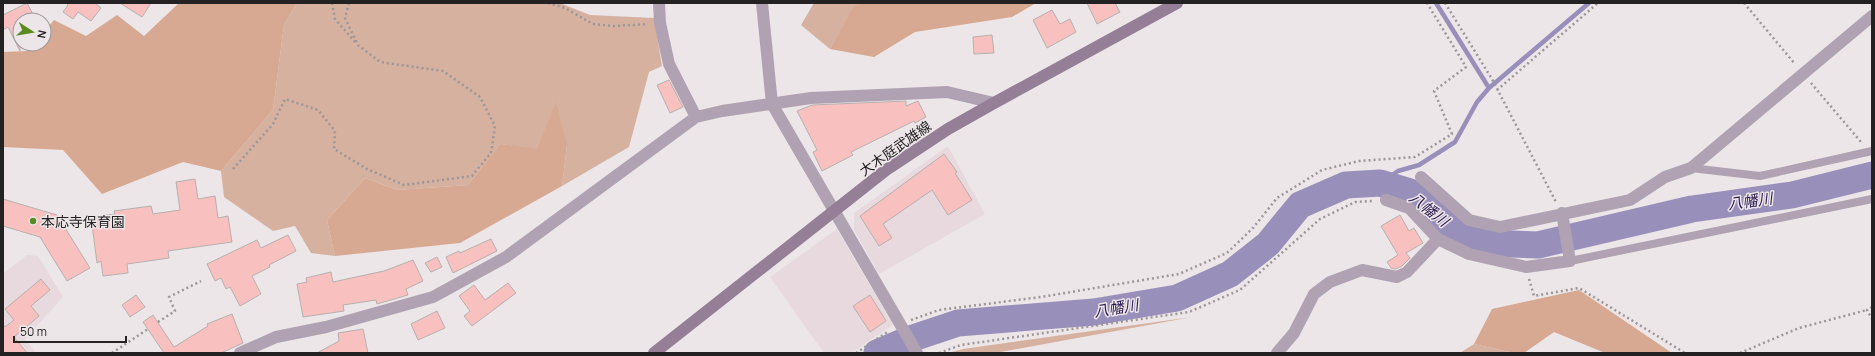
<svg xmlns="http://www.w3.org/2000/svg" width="1875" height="356" font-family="Manrope,'Noto Sans JP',sans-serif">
<rect width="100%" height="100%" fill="#ece6e8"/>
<!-- built -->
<path fill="#e8d9df" d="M948 146 985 214 879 274 854 230V213Z
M837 229 893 325 851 353H824L770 277Z
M27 255 38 256 63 297 25 339 36 353H3V274Z"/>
<!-- green -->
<path fill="#d6b19f" d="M297 3H560L590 15 654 18 662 66 649 72 629 147 562 186 567 145 537 150 500 144 468 185 397 190 365 178 327 220 335 256 311 253 295 226 273 231 224 197 221 171 273 110 284 25Z
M814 3H863L853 8 830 49 801 25Z
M1192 317 995 353H948L963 349Z
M1474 344 1514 353H1460Z"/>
<!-- forest -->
<path fill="#d7a992" d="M179 3H297L284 25 273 110 221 171 183 162 102 194 63 150 3 147V52L28 51 34 44H44V32L54 20 86 36 117 15 144 36Z
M863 3H1036L1012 17 915 32 874 57 830 49 853 7Z
M556 102 567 145 562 186 460 243 335 256 327 220 365 178 397 190 468 185 500 144 537 149Z
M1579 290 1672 353H1605L1554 332 1524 353H1514L1474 344 1492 309Z"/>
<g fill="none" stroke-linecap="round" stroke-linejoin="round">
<!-- stream -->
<path stroke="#988fba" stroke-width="4.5" d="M1436 3 1489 88
M1380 183 1398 171 1419 165 1455 142 1477 102 1489 88 1589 3"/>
<!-- river -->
<path stroke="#988fba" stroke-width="27" d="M877 353 910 339 958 323 1094 312 1177 298 1230 274 1268 244 1300 205 1346 185 1380 183 1410 192 1457 230 1483 243 1538 245 1692 209 1792 195 1872 175"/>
</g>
<!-- building -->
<path fill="#f8c1c0" stroke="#b7b0af" d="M27 3 36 20H20V51L8 27 3 30V15Z
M66 3H95L101 8 91 21 78 12 73 19 63 12 68 5Z
M120 3H151L142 17Z
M1087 3H1115L1120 12 1097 24Z
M1052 10 1060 24 1070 19 1076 32 1047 48 1033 20Z
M992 35 994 53 974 54 973 37Z
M669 80 683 107 670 113 657 85Z
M906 101V106L918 101 926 117 915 123 914 121 851 152 853 155 822 171 813 152 817 150 797 111 812 105Z
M944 154 957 172 955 173 972 200 948 215 932 190 883 224 892 238 879 246 860 216Z
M195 179 198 199 215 196 218 218 228 216 232 242 168 251 169 258 127 264 128 273 103 276 101 261 97 263 91 217 115 214 114 211 151 206 153 214 180 210 176 182Z
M3 199 57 215 90 268 67 281 40 237 3 226Z
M1400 215 1409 231 1414 228 1423 243 1406 253 1410 258 1402 266 1396 269 1391 268 1387 262 1398 255 1381 226Z
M288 235 296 251 269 265 270 267 252 276 261 294 240 306 230 287 226 289 221 278 215 281 207 264 257 240 261 248Z
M491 239 497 251 453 273 446 257 459 251 460 253Z
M437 257 442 267 431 272 425 263Z
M413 260 423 281 406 289 408 295 377 304 376 300 343 305 344 311 303 317 297 284 307 282 306 278 331 272 333 282 384 271Z
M41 279 50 290 31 306 39 316 14 337 27 353H3V324L5 327 14 320 5 309Z
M508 283 516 293 472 326 464 316 470 311 459 296 474 285 485 300Z
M136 295 145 307 130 317 122 305Z
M870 295 886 321 870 332 853 306Z
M437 311 445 328 418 340 411 324Z
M232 314 243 343 221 353H164L143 322 153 315 174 347 208 326 207 324Z
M363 329 368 353H317L339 341 338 333Z"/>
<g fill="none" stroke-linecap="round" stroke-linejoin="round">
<!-- path -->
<path stroke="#9c9799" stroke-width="2.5" stroke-dasharray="2 3" stroke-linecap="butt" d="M332 3 335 19 355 42
M548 3 565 8 593 24 614 26 648 24
M1445 3 1492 79 1556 202
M1744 3 1795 64
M1811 83 1861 142
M1497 90 1598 3
M233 169 273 124 285 99 318 110 335 131 334 149 367 169 404 185 472 176 491 153 495 126 480 97 443 71 380 62 358 45 345 18 349 3
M1529 279 1534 296 1579 288 1685 353
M1872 307 1867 310 1872 319
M911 320 939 310 1041 297 1179 274 1227 253 1253 228 1277 198 1322 170 1359 161 1415 157 1452 134 1434 91 1466 67 1427 3
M158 322 175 311 169 297 201 281
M112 353 148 329
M856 353 889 331
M939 353 961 345 1189 312 1240 290 1320 219 1355 202 1373 201
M1740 353 1799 328 1867 310"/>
<!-- service -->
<path stroke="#b0a2b2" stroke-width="8" d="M1691 168 1760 176 1872 151
M1570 261 1872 199"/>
<!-- minor -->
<path stroke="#b0a2b2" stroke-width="12" d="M659 3 660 23 669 64 696 117
M762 3 772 104 917 353
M1421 177 1469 220 1500 227 1630 200 1665 177 1691 168 1872 16
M1386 200 1409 208 1438 239 1469 254 1526 267 1570 261 1562 213
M240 353 276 337 326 327 433 297 506 257 696 117 722 111 811 98 947 92 994 103
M1277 353 1294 333 1314 294 1330 282 1362 270 1397 277 1407 272 1438 239"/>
<!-- secondary -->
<path stroke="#957f97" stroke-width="12" d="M654 353 886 170 948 129 994 103 1177 3"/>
</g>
<!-- markers -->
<circle fill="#598b21" stroke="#ece6e8" stroke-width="1.5" cx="33" cy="221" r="4"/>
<g text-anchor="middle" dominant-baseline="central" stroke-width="3" stroke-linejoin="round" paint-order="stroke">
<!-- street labels -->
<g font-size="14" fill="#232122" stroke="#ece6e8">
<text transform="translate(895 148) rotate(-35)">大木庭武雄線</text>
</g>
<!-- poi labels -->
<g font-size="14" fill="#232122" stroke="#ece6e8" text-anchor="start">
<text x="41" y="221">本応寺保育園</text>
</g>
<!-- water labels -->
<g font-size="15" font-style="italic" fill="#2e1d53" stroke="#ece6e8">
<text transform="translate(1750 201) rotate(-8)">八幡川</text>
<text transform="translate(1429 209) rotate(38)">八幡川</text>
<text transform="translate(1116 308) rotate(-9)">八幡川</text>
</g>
</g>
<!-- border -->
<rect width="1875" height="356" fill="none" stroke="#232122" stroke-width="8"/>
<!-- north arrow -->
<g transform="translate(32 32) rotate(102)"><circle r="19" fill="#ece6e8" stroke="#9c9799"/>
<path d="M0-3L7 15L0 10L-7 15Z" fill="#598b21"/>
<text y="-6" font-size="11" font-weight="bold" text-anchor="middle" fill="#232122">N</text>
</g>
<!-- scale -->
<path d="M14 336v6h112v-6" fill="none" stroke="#232122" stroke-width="2"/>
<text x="20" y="336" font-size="12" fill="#232122" stroke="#ece6e8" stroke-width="3" paint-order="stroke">50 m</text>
</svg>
